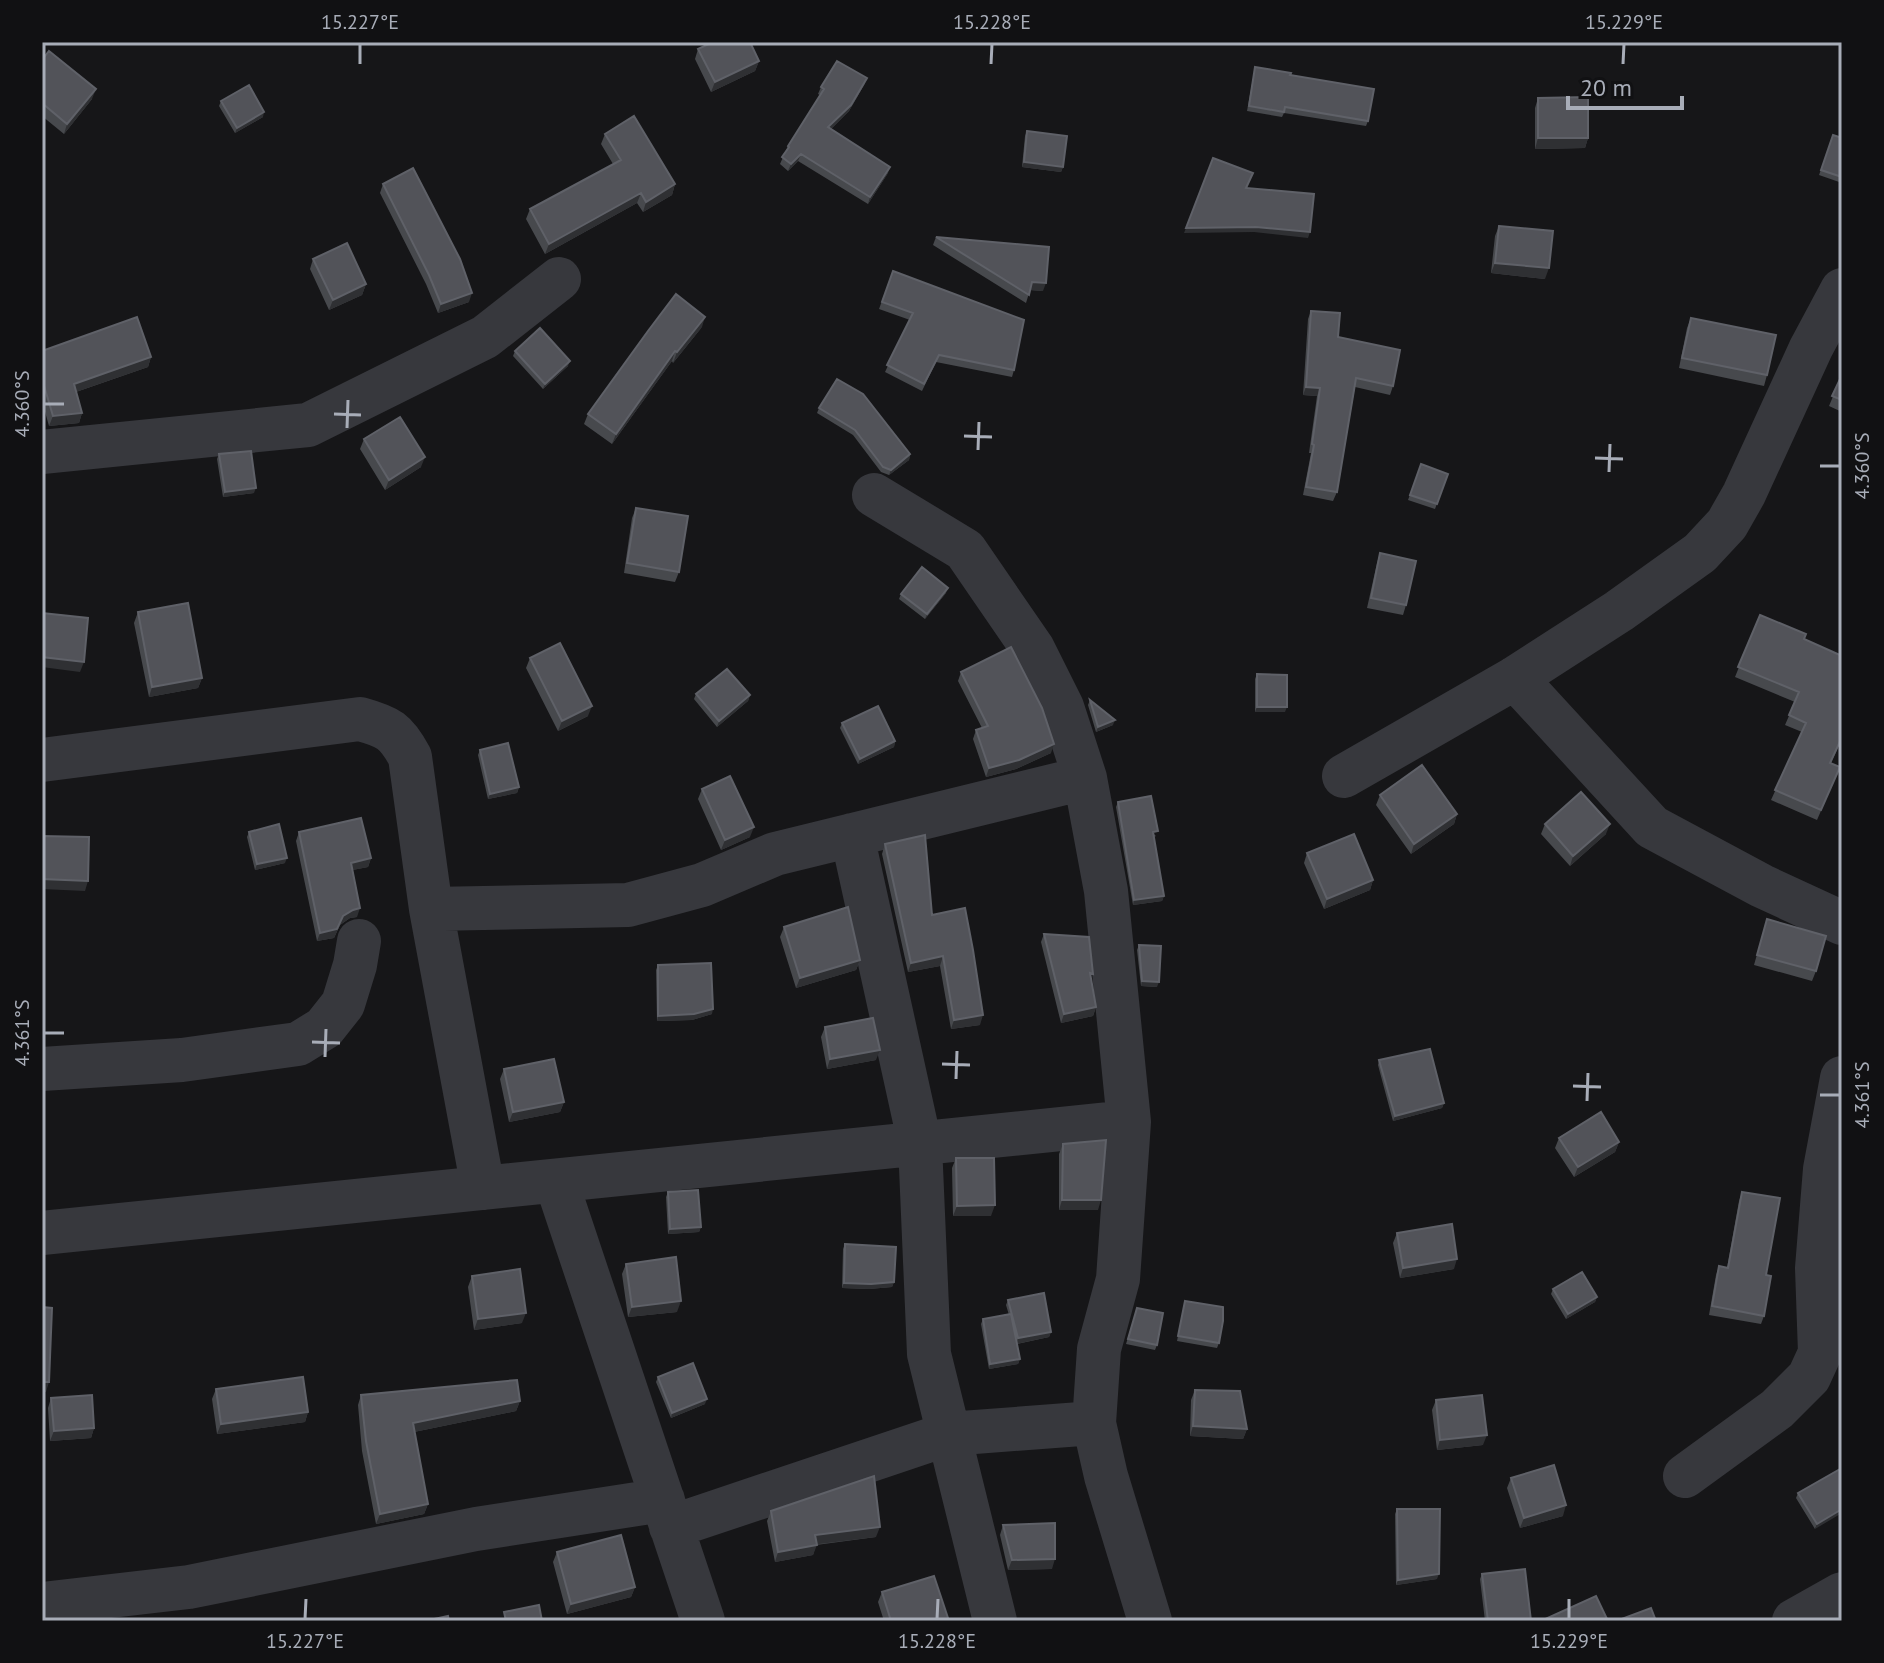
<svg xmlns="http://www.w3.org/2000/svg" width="1884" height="1663" font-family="'PT Sans',sans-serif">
<rect width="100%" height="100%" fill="#161618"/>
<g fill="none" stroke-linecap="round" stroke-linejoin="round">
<!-- minor -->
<path stroke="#37383d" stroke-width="44" d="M42 452 308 425 485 337 559 279
M874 495 965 550 1033 649 1062 707 1085 778 1106 891 1129 1122 1118 1279 1099 1349 1094 1423 1106 1476 1150 1621
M1515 678 1652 827 1762 886 1842 923
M42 760 360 719C389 727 396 731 410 757L431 909 483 1188
M1344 776 1515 678 1619 611 1700 553 1727 524 1744 494 1811 348 1842 290
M852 835 920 1144 929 1354 995 1621
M431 909 628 905 702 885 775 854 1085 778
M42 1069 182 1060 298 1044 324 1028 343 1004 355 965 359 941
M556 1181 703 1621
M42 1233 1129 1122
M1685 1476 1777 1409 1809 1377 1820 1353 1817 1268 1825 1169 1842 1078
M671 1527 948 1434 1094 1423
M42 1604 189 1587 476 1529 663 1500
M1794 1621 1842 1594"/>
</g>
<!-- wall -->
<path fill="#47494d" d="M698 49 759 61 755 71 711 92 695 59Z
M42 60 92 99 64 134 42 116Z
M1255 67 1290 75 1368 121 1366 126 1284 113 1282 117 1247 111Z
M867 78 864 85 849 111 831 129 888 173 868 204 798 161 788 171 780 164 788 146 820 95 818 94 821 87Z
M1538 98 1588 138 1585 148 1535 149V108Z
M221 101 263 117 235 133 219 106Z
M1027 131 1063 167 1061 172 1022 167 1025 136Z
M605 134 675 184 672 195 643 212 637 203 545 254 526 219 530 209 613 164 601 144Z
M1833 135 1842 138V183L1819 175Z
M383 184 469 302 438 313 426 284 380 193Z
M1499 226 1545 279 1491 273 1495 236Z
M936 237 1043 291 1030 290 1026 303 933 245Z
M313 259 366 284 362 295 329 310 310 269Z
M893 271 1014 370 1012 377 936 362 922 391 885 372 910 320 879 309Z
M1311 311 1393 386 1390 395 1355 387 1337 492 1333 501 1303 495 1311 453H1309L1317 396 1303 395 1308 319Z
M1691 318 1767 375 1764 386 1679 368 1687 328Z
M702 327 673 363 672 361 612 444 584 424 588 414Z
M42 351 151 357 148 367 76 392 82 413 79 423 49 426 42 401Z
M515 351 568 366 543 389 513 356Z
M1842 375V412L1829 406Z
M819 408 910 454 909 460 889 475 881 472 853 435 817 413Z
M364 439 421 467 385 490 360 449Z
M219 454 254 493 223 497 217 459Z
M1421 464 1448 474 1435 509 1408 500Z
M636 508 679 572 675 582 624 573 632 518Z
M1380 553 1406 605 1403 615 1367 608 1377 563Z
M946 593 925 619 899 599 901 594Z
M138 612 202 678 198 688 149 697 134 623Z
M1760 615 1804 639 1842 656V739L1831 763 1840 767 1817 820 1771 800 1802 732 1785 725 1795 702 1735 677Z
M530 658 588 716 558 731 526 668Z
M961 672 1051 753 1016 769 986 777 973 739 976 730 982 728 958 681Z
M1257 674 1285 712H1255V679Z
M696 694 750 695 748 701 717 727 694 699Z
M1090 700 1113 725 1096 732 1088 705Z
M842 723 895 741 894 747 858 764 840 728Z
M480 750 519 787 517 793 488 799 478 755Z
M702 789 750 837 721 850 698 799Z
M1380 795 1457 814 1454 824 1411 854 1376 805Z
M1118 802 1156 836 1154 837 1164 896 1162 901 1133 905 1116 807Z
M1545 824 1606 834 1570 866 1541 834Z
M249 832 285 863 255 870 247 837Z
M299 832 371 858 368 867 352 870 357 917 350 918 340 925 334 938 317 941 296 841Z
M885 844 932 915 980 1025 951 1029 940 966 908 972 882 854Z
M1307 853 1373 880 1370 890 1324 909 1304 863Z
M1767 919 1816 971 1812 981 1754 965Z
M784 927 860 960 856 970 796 988 780 937Z
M1044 934 1091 979 1096 1007 1093 1016 1061 1023 1041 942Z
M1139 945 1157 987 1141 986 1137 950Z
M658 965 712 1014 692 1020 657 1021 656 970Z
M825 1027 876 1060 827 1069 821 1037Z
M1379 1060 1444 1103 1442 1108 1393 1121 1378 1065Z
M504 1069 564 1102 560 1112 509 1122 500 1079Z
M1559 1138 1619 1142 1615 1152 1574 1177 1555 1148Z
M1063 1144 1098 1210H1059V1154Z
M956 1158 991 1216H953L952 1168Z
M668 1192 701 1227 699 1232 668 1234 666 1197Z
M1742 1192 1766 1275 1764 1316 1761 1324 1709 1315 1716 1275 1719 1266 1727 1268 1739 1201Z
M1397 1233 1454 1269 1400 1278 1393 1243Z
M845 1244 894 1282 892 1287 869 1289 842 1288 843 1249Z
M626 1264 677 1312 628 1317 622 1274Z
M472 1276 522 1323 474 1330 468 1287Z
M1553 1289 1597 1297 1595 1302 1566 1319 1551 1294Z
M1008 1300 1051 1332 1049 1337 1017 1344 1020 1359 1018 1364 989 1369 981 1324 983 1319 1009 1315 1006 1305Z
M1185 1301 1219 1343 1217 1348 1177 1341Z
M1137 1308 1157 1345 1155 1350 1126 1344Z
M658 1377 705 1404 671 1418 656 1382Z
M216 1389 308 1412 305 1422 217 1434 212 1399Z
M1195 1390 1247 1429 1243 1439 1190 1436 1191 1400Z
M361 1395 520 1401 516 1411 414 1432 428 1504 424 1514 376 1524 362 1451 358 1405Z
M51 1398 94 1428 91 1438 50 1441 48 1408Z
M1436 1400 1483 1445 1437 1450 1432 1410Z
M1842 1468 1815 1529 1796 1498 1798 1493Z
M1511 1478 1563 1516 1520 1528 1507 1488Z
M1397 1509 1437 1579 1396 1585 1395 1514Z
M771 1511 876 1537 816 1545 813 1555 775 1562 767 1521Z
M1003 1525 1052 1569 1008 1570 1000 1535Z
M557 1552 635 1587 631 1597 567 1614 553 1562Z
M1482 1574 1531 1621H1485L1480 1579Z
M882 1592 949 1621H884L878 1602Z"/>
<!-- shaded-wall -->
<path fill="#2f3033" d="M759 61 755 71 711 92 715 82Z
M867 78 864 85 849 111 826 134 828 127Z
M96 89 92 99 64 134 67 124Z
M264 112 263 117 235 133 237 128Z
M1538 138H1588L1585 148 1535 149Z
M801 154 798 161 788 171 791 164Z
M1024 162 1063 167 1061 172 1022 167Z
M890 167 888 173 868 204 870 197Z
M675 184 672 195 643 212 646 202Z
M641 193 637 203 545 254 549 244Z
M1256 227 1310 232 1308 238 1254 232 1184 233 1186 228Z
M1495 263 1549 268 1545 279 1491 273Z
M1032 282 1046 283 1043 291 1029 290Z
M366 284 362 295 329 310 333 300Z
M472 293 469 302 438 313 441 304Z
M705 317 702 327 673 363 677 352Z
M675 351 672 361 612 444 616 434Z
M151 357 148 367 70 394 74 384Z
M570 361 568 366 543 389 545 384Z
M1306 387 1320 388 1317 396 1303 395Z
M82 413 79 423 49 426 53 416Z
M910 454 909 460 889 475 891 470Z
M425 457 421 467 385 490 389 480Z
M256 488 254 493 223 497 225 492Z
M948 588 946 593 925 619 927 614Z
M42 657 84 662 80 672 42 667Z
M202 678 198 688 149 697 152 687Z
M750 695 748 701 717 727 719 721Z
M592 706 588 716 558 731 562 721Z
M1257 707H1287L1285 712H1255Z
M1115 720 1113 725 1096 732 1098 727Z
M895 741 894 747 858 764 860 759Z
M1054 744 1051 753 1016 769 986 777 989 768Z
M519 787 517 793 488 799 490 794Z
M1457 814 1454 824 1411 854 1414 844Z
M1610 824 1606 834 1570 866 1573 856Z
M754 827 750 837 721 850 725 840Z
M287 858 285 863 255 870 257 864Z
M371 858 368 867 348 871 351 863Z
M42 879 88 881 85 891 42 889Z
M1373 880 1370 890 1324 909 1327 899Z
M1164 896 1162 901 1133 905 1134 900Z
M360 908 357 917 350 918 340 925 334 938 317 941 320 933 353 910Z
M943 956 940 966 908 972 911 963Z
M860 960 856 970 796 988 800 978Z
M1142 981 1159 982 1157 987 1141 986Z
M1096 1007 1093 1016 1061 1023 1064 1014Z
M713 1009 712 1014 692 1020 657 1021 658 1016Z
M983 1015 980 1025 951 1029 954 1020Z
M880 1050 876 1060 827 1069 830 1059Z
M564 1102 560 1112 509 1122 513 1112Z
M1444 1103 1442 1108 1393 1121 1395 1116Z
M1619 1142 1615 1152 1574 1177 1578 1167Z
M1062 1200H1101L1098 1210H1059Z
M995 1205 991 1216H953L957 1206Z
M701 1227 699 1232 668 1234 670 1229Z
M1457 1259 1454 1269 1400 1278 1403 1268Z
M894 1282 892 1287 869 1289 842 1288 844 1283Z
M1597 1297 1595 1302 1566 1319 1568 1314Z
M681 1301 677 1312 628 1317 632 1307Z
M526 1313 522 1323 474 1330 478 1319Z
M1051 1332 1049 1337 1016 1344 1018 1338Z
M1020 1359 1018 1364 989 1369 990 1364Z
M42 1382H49L46 1392H42Z
M707 1399 705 1404 671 1418 672 1413Z
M520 1401 516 1411 409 1433 413 1423Z
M308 1412 305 1422 217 1434 221 1424Z
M1193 1426 1247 1429 1243 1439 1190 1436Z
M94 1428 91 1438 50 1441 54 1431Z
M1487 1435 1483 1445 1437 1450 1440 1440Z
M428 1504 424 1514 376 1524 380 1514Z
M1566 1505 1563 1516 1520 1528 1524 1518Z
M1842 1509V1513L1815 1529 1817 1524Z
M880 1527 876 1537 811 1545 815 1535Z
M817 1545 813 1555 775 1562 778 1552Z
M1055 1559 1052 1569 1008 1570 1012 1560Z
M1439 1574 1437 1579 1396 1585 1398 1580Z
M635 1587 631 1597 567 1614 571 1604Z"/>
<!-- building -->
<path fill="#525359" stroke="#5f6168" stroke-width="2" d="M713 42H750L759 61 715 82 698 49Z
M49 51 96 89 67 124 42 103V60Z
M837 61 867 78 851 105 828 127 890 167 870 197 801 154 791 164 782 157 789 147 788 146 824 89 821 87Z
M1255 67 1291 73 1290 75 1374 89 1368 121 1285 107 1284 112 1249 106Z
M249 85 264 112 237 128 221 101Z
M1588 97V138H1538V98Z
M634 116 675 184 646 202 641 193 549 244 530 209 621 160 605 134Z
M1027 131 1067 136 1063 167 1024 162Z
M1833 135 1842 138V177L1821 170Z
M1213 158 1253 173 1246 188 1314 194 1310 232 1256 227 1186 228Z
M413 168 460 259 472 293 441 304 429 275 383 184Z
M1499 226 1553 231 1549 268 1495 263Z
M936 237 1049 247 1046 283 1032 282 1029 295Z
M347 243 366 284 333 300 313 259Z
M893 271 1024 320 1014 370 939 355 924 384 887 365 913 313 882 302Z
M676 294 705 317 677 352 675 351 616 434 588 414 648 331Z
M1311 311 1340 313 1338 337 1400 350 1393 386 1356 378 1337 492 1306 487 1314 445 1312 444 1320 388 1306 387Z
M137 317 151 357 74 384 82 413 53 416 42 379V351Z
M1691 318 1776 335 1767 375 1682 358Z
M540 328 570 361 545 384 515 351Z
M1842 375V400L1832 396Z
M837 379 863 394 910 454 891 470 883 467 855 430 819 408Z
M400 417 425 457 389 480 364 439Z
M251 451 256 488 225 492 219 454Z
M1421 464 1448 474 1437 504 1410 495Z
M636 508 688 516 679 572 627 563Z
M1380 553 1416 561 1406 605 1371 598Z
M922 567 948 588 927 614 901 594Z
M188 603 202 678 152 687 138 612Z
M42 613 88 618 84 662 42 657Z
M1760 615 1806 634 1804 639 1842 656V737L1830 763 1840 767 1821 810 1775 790 1806 723 1789 715 1799 692 1738 667Z
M560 643 592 706 562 721 530 658Z
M1011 647 1042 708 1054 744 1019 760 989 768 976 730 988 726 961 672Z
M727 669 750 695 719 721 696 694Z
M1257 674 1287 675V707H1257Z
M1090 700 1115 720 1098 727Z
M878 706 895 741 860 759 842 723Z
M508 743 519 787 490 794 480 750Z
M1422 765 1457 814 1414 844 1380 795Z
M730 776 754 827 725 840 702 789Z
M1581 792 1610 824 1573 856 1545 824Z
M1151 796 1158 831 1153 832 1164 896 1134 900 1118 802Z
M361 818 371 858 351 863 360 908 353 910 343 916 337 929 320 933 299 832Z
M279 824 287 858 257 864 249 832Z
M1354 834 1373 880 1327 899 1307 853Z
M925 835 932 915 965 908 973 950 983 1015 954 1020 943 956 911 963 885 844Z
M42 836 89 837 88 881 42 879Z
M848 907 860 960 800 978 784 927Z
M1767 919 1826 936 1816 971 1757 955Z
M1044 934 1089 937 1093 974 1090 973 1096 1007 1064 1014Z
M1139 945 1161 946 1159 982 1142 981Z
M711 963 713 1009 694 1014 658 1016V965Z
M873 1018 880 1050 830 1059 825 1027Z
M1430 1049 1444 1103 1395 1116 1379 1060Z
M554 1059 564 1102 513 1112 504 1069Z
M1601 1112 1619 1142 1578 1167 1559 1138Z
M1106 1140 1101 1200H1062L1063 1144Z
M956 1158H994L995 1205 957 1206Z
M698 1190 701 1227 670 1229 668 1192Z
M1742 1192 1780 1198 1766 1275 1771 1276 1764 1316 1712 1306 1719 1266 1728 1268Z
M1452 1224 1457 1259 1403 1268 1397 1233Z
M845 1244 896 1247 894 1282 871 1284 844 1283Z
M676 1257 681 1301 632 1307 626 1264Z
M520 1269 526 1313 478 1319 472 1276Z
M1582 1272 1597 1297 1568 1314 1553 1289Z
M1044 1293 1051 1332 1018 1338 1008 1300Z
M1185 1301 1223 1307V1321L1219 1343 1178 1336Z
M42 1307 52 1308 49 1382H42Z
M1137 1308 1163 1313 1157 1345 1128 1339Z
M1011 1314 1020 1359 990 1364 983 1319Z
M693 1363 707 1399 672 1413 658 1377Z
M303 1377 308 1412 221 1424 216 1389Z
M517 1380 520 1401 413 1423 428 1504 380 1514 366 1441 361 1395Z
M1195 1390 1240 1391 1247 1429 1193 1426Z
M92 1395 94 1428 54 1431 51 1398Z
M1482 1395 1487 1435 1440 1440 1436 1400Z
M1554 1465 1566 1505 1524 1518 1511 1478Z
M1842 1468V1509L1817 1524 1798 1493Z
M874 1476 880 1527 815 1535 817 1545 778 1552 771 1511Z
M1397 1509H1440L1439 1574 1398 1580Z
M1055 1523V1559L1012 1560 1003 1525Z
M621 1535 635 1587 571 1604 557 1552Z
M1525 1569 1531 1621H1488L1482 1574Z
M934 1576 949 1621H891L882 1592Z
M1596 1596 1608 1621H1541Z
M539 1605 542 1621H506L504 1612Z
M1651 1608 1656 1621 1619 1620Z
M448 1616 449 1621H425Z"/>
<!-- ticks -->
<path fill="none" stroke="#a8adb8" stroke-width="3" d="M360 64V44M991 64 992 44M1623 64 1624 44M44 404H64M334 414 361 415M347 428 348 400M964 436 992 437M978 450 979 422M1595 458 1623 459M1820 466H1840M1609 472 1610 444M44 1033H64M312 1042 340 1043M325 1057 326 1029M942 1064 970 1065M956 1079 957 1051M1573 1086 1601 1087M1820 1095H1840M1587 1101 1588 1073M305 1619 306 1599M937 1619 938 1599M1569 1619V1599"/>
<!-- border -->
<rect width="1884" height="1663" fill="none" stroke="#111113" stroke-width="88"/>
<!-- scale -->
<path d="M1568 96v12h114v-12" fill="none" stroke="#a8adb8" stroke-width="4"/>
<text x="1580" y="96" font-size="24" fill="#a8adb8" stroke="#111113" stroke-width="6" paint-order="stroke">20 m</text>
<rect x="44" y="44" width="1796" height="1575" fill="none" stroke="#a8adb8" stroke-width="3"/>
<g font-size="20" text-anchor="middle" fill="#a8adb8">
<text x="360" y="29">15.227°E</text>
<text x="992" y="29">15.228°E</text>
<text x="1624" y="29">15.229°E</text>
<text transform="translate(22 404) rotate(-90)" y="7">4.360°S</text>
<text transform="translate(1862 466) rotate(-90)" y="7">4.360°S</text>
<text transform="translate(22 1033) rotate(-90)" y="7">4.361°S</text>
<text transform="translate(1862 1095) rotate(-90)" y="7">4.361°S</text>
<text x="305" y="1648">15.227°E</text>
<text x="937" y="1648">15.228°E</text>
<text x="1569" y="1648">15.229°E</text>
</g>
</svg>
